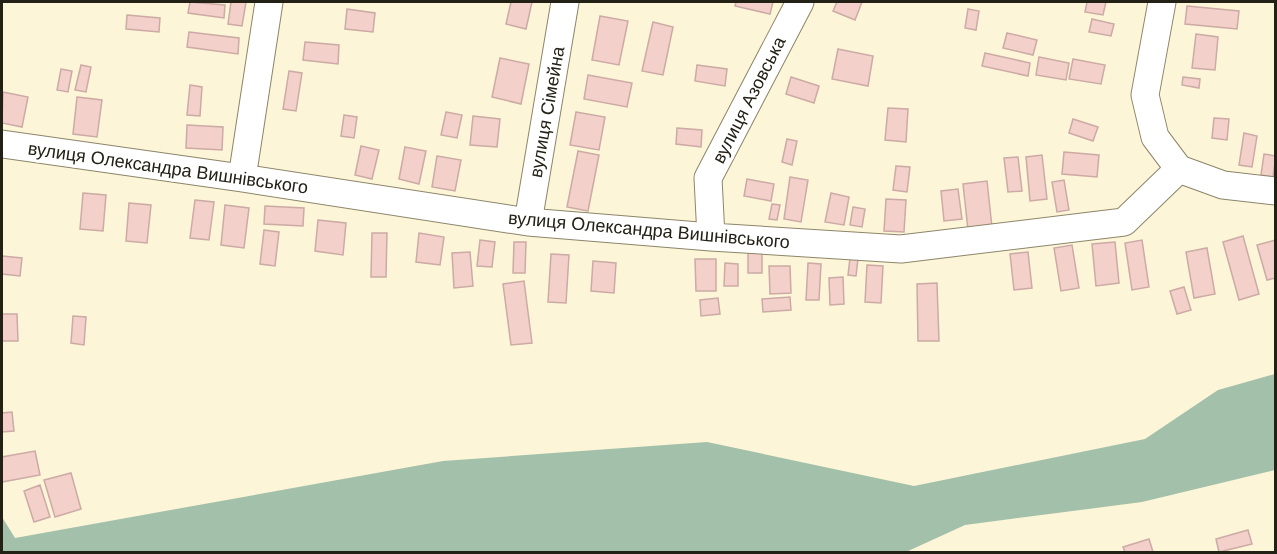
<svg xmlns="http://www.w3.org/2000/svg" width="1277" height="554" font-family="Arial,sans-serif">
<rect width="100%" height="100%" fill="#fdf5d7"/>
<!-- forest -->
<path fill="#a3c0aa" d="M1275 374V470L1142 502 965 525 906 552H2V517L15 538 443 461 707 442 914 486 1145 439 1218 390Z"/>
<!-- building -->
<path fill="#f3d0ca" stroke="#ccaaa5" stroke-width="1.5" d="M190 2 225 5 224 18 188 13Z
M231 2H246L242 26 228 24Z
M511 2H532L526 29 506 24Z
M736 2H773L770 14 735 6Z
M837 2H862L855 20 833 11Z
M1087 2H1106L1103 15 1085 12Z
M1187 6 1239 11 1237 29 1185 24Z
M347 9 375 13 373 32 345 29Z
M968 9 979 11 976 30 965 28Z
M127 15 160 18 159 32 126 29Z
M600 16 628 21 619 65 592 60Z
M1092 19 1114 24 1111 36 1089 32Z
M653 22 673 27 663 75 642 71Z
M189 32 239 38 238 54 187 47Z
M1007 33 1037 40 1033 55 1003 48Z
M1196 34 1218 37 1215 70 1192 68Z
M305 42 339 45 338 64 303 60Z
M838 49 873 56 868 86 832 79Z
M985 53 1030 63 1028 76 982 66Z
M1039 57 1069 63 1066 80 1036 75Z
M500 58 529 64 521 104 492 97Z
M1073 59 1105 65 1101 84 1069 79Z
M81 65 91 67 86 92 75 90Z
M697 65 727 69 725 86 695 81Z
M61 69 72 71 68 92 57 90Z
M289 71 302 73 296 111 283 109Z
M588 75 632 83 627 107 584 99Z
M791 77 819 86 814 103 786 94Z
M1183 77 1200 79 1199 88 1182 85Z
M190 85 202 87 200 116 187 115Z
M3 92 28 97 22 127 2 123Z
M77 97 102 100 97 137 73 134Z
M888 108 908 109 906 142 885 140Z
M446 112 462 115 457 138 441 135Z
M576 112 605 117 599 150 570 145Z
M344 115 357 117 354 138 341 136Z
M473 116 500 119 497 147 470 145Z
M1214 118 1229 119 1227 140 1212 138Z
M1073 119 1098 127 1093 141 1069 133Z
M187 125 223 127 222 150 186 148Z
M677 128 702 130 701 147 676 144Z
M1244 133 1257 136 1252 167 1239 165Z
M787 139 797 141 792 165 782 162Z
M361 146 379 150 372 179 355 175Z
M405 147 426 151 419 184 399 179Z
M578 151 599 155 588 211 567 207Z
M1064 152 1099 155 1097 177 1062 174Z
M1264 154 1276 156 1273 177 1261 175Z
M1042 155 1047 199 1030 201 1026 157Z
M437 156 461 160 455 191 432 187Z
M1018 157 1022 191 1008 192 1004 158Z
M896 166 910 167 907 192 893 190Z
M790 177 808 180 801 222 784 219Z
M747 179 774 184 771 201 744 196Z
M1064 180 1069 210 1057 212 1052 182Z
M987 181 992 227 968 230 963 184Z
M958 189 962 219 944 221 941 191Z
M83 193 106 195 103 231 80 229Z
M831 193 849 197 844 225 825 222Z
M886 199 906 200 904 232 884 231Z
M195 200 214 202 209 240 190 238Z
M129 203 151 205 147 243 126 241Z
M772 204 780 205 777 220 769 219Z
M225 205 249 208 244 248 221 245Z
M265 206 304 208 303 226 264 224Z
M853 207 865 209 862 227 850 225Z
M318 220 346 223 343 255 315 251Z
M264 230 279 232 275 266 260 264Z
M372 233H387L386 277H371Z
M419 233 444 237 440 265 416 262Z
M1243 236 1259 294 1239 300 1223 242Z
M480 240 495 242 492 267 477 266Z
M1142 240 1149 287 1132 290 1125 243Z
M1276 240V278L1267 280 1257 245Z
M514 242H526L525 273H513Z
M1115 242 1119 283 1096 286 1092 244Z
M1072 245 1079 288 1061 291 1054 248Z
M1207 248 1215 294 1194 298 1186 252Z
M470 252 473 286 454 288 452 253Z
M748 252H762V273H748Z
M1028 252 1032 288 1014 290 1010 254Z
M551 254 569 255 566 303 548 302Z
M2 256 22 258 20 276 2 274Z
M850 258 858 259 856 276 848 275Z
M695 259H716V291H696Z
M593 261 616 263 614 293 591 291Z
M725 263 738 264V286H724Z
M808 263 821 264 819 300H806Z
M867 265 883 266 881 303 865 302Z
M769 266H790L791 293 770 294Z
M843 277 844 304 830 305 829 278Z
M524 281 532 343 511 345 503 284Z
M937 283 939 341H918L917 284Z
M1184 287 1191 310 1177 314 1170 291Z
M790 297 791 310 763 312 762 299Z
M718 298 720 314 701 316 700 300Z
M2 314H17L18 341H2Z
M73 316 86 317 84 345 71 343Z
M12 412 14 431 2 432V413Z
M35 451 40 475 2 482V457Z
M71 473 81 509 55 517 44 480Z
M40 485 50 517 34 522 24 491Z
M1248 530 1252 544 1219 552 1216 539Z
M1149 539 1153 552H1125L1123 547Z"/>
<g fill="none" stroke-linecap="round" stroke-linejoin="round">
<defs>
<path id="minor" d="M1162 2 1145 95 1155 137 1179 169
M2 144 242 178 528 222 711 237 901 249 1124 222 1179 169
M1179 169 1223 185 1276 191
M242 178 269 2
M528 222 565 2
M711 237 708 178 800 2"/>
</defs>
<!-- minor casing -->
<use href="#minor" stroke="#8d856a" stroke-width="29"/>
<!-- minor -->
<use href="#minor" stroke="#fff" stroke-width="27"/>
</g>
<g text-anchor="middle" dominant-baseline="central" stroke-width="6" stroke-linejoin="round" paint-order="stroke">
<!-- street labels -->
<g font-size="18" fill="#232015" stroke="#fff">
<text transform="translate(749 100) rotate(-63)">вулиця Азовська</text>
<text transform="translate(547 112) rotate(-80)">вулиця Сімейна</text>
<text transform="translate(168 168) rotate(8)">вулиця Олександра Вишнівського</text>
<text transform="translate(649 230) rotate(5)">вулиця Олександра Вишнівського</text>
</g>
</g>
<!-- border -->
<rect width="1277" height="554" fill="none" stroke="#232015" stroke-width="6"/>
</svg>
